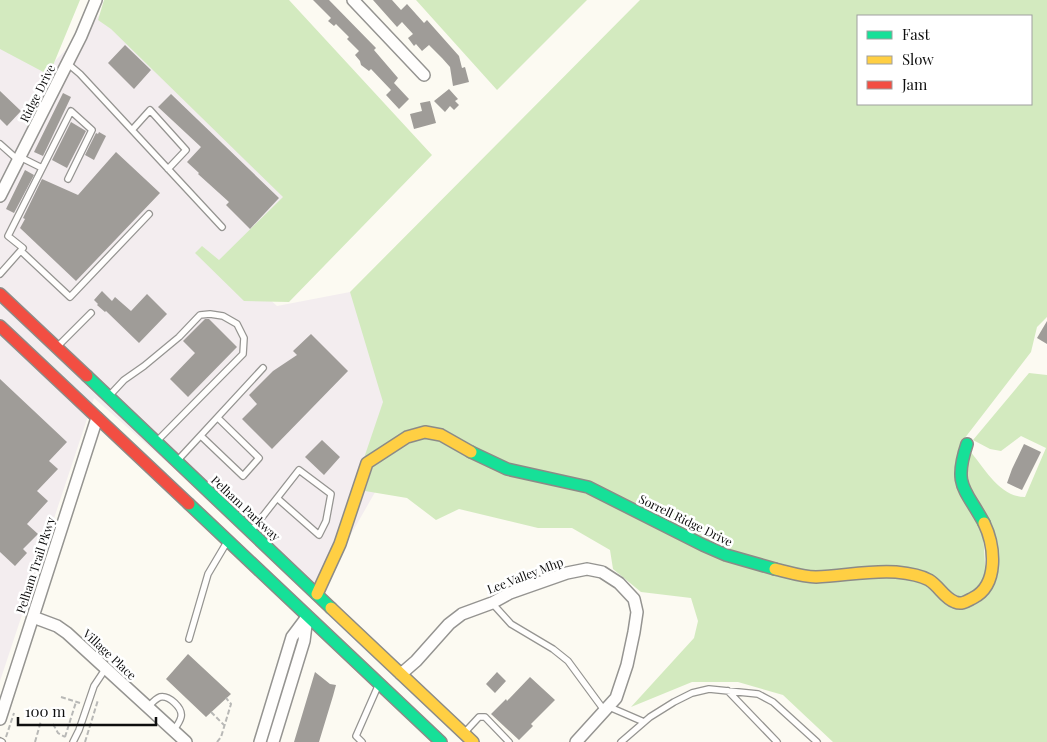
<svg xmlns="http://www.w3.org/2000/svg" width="1047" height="742" font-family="'Playfair Display',serif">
<rect width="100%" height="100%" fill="#fcfaf2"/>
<!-- industrial -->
<path fill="#f3edef" d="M107 7 296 194 231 265 277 306 350 292 427 401 317 594 94 398 0 681V37L54 62Z"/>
<!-- forest -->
<path fill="#d3eabf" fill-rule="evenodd" d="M0 0H80L49 75 0 49Z
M104 0H289L432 155 289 302 244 301 195 253 202 246 219 260 283 197 111 29 98 20Z
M416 0H587L497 90Z
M640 0H1047V317L1037 327 1031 352 961 443 957 464 983 530 986 581 964 600 924 574 815 573 738 555 612 493 522 470 432 428 364 458 383 402 350 292ZM858 16H1031V104H858Z
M1029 373 1047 375V742H833L783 695 738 682H692L631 707 694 638 698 621 691 598 641 592 613 569 610 550 572 528H538L459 509 436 520 407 498 365 491 374 462 398 445 430 435 583 490 794 580 888 574 922 581 954 606 996 573 963 477 970 451C985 469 1000 497 1025 497L1046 448 1021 436 1001 451 990 449 973 440Z"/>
<!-- building -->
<path fill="#9f9c98" d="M313 0H329L376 48 374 50 398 78 394 83 409 99 399 109 386 95 391 90 371 69 369 71 361 65 360 61 355 55 359 51 347 39 349 37 336 24 334 26 328 21 331 18Z
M373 0H392L401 10 407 4 424 23 427 20 459 56 462 68 465 67 469 82 453 86 450 67 442 58 429 45 422 51 416 44 414 46 408 38 413 34 402 22 397 27Z
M125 45 151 70 134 89 108 63Z
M449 89 458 99 455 101 459 105 454 110 450 106 445 112 434 101Z
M0 91 21 111 7 126 0 119Z
M63 93 71 97 43 156 34 152Z
M171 94 279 198 250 229 226 205 229 202 198 174 199 173 187 162 201 147 158 107Z
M430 101 436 123 414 129 410 114 422 111 420 103Z
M71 122 86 131 67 168 52 160Z
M99 132 106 136 94 160 85 155 96 133 98 134Z
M116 152 160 193 76 281 20 228 25 219 23 218 42 179 78 195Z
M25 170 34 175 14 213 6 209Z
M102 291 112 301 115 297 131 311 147 294 167 314 139 343 106 311 105 312 97 305 98 304 94 300Z
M205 319H209L237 347 188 397 170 379 195 353 183 341Z
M1047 321V344L1037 338Z
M311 334 348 371 272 449 242 419 257 404 249 395 273 371 297 355 293 351Z
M0 379 67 442 49 461 58 469 37 491 48 501 27 524 38 534 23 549 27 553 15 566 0 552Z
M322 440 340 457 324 475 305 457Z
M1024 444 1041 452 1022 490 1007 483 1012 469Z
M188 654 231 694 206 717 166 679Z
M315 672 330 684 336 685 333 696 319 742H294Z
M497 672 506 681 495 693 486 684Z
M530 677 555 700 531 724 533 726 519 740 491 714 506 699 507 701Z"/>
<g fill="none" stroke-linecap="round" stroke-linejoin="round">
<defs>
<path id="lane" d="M67 63 80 74 222 227
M132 130 150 110 186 150 168 169
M0 144 18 160
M20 157 42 168
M21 251 70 297 149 214
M0 274 23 248 8 236 71 111 92 130 68 179
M58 346 91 313
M110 395 124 380 144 366 179 337 200 315 210 314 223 316 237 324 244 338 243 354 158 440
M201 436 243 476 259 458 218 418
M178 460 263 368
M252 530 299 470 331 494 326 521 319 535 277 498
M492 603 511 624 553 649 568 661 604 710
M189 639 208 574 227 542
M728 691 777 742
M607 706 644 722
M148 707C151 704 155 699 160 697 169 695 183 708 181 717 180 722 176 727 173 731
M466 731 479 717H485L509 742
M0 741 2 742
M73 742 79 730 94 686 106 668
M362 742 356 736 378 686
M621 742 650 717 674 702 692 693 709 689 758 694 773 702 817 742"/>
<path id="street" d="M353 0 424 75
M0 196 81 36 96 0
M33 617 57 626 67 633 186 742
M401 674 416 661 449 624 462 614 492 603 510 593 567 573 587 569 602 572 619 583 634 599 637 612 634 632 627 665 616 698 576 742
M0 719 97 418
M260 742 292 637 307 617 304 641 273 742"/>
<path id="fast" d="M87 376 331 608
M967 444C953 486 965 488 984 523
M471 452 507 469 588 487 703 545 726 555 775 569
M189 504 441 742"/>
<path id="slow" d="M775 569C788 572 803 577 816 577 843 576 869 570 896 572 906 573 920 575 929 580 939 586 944 598 955 602 962 605 967 601 973 598 999 585 995 546 984 523
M317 594 340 544 367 463 407 437 425 432 441 435 471 452
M331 608 473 742"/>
<path id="jam" d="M0 294 87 376
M0 326 189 504"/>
</defs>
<!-- lane casing -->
<use href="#lane" stroke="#959491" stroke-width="8"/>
<!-- street casing -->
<use href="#street" stroke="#959491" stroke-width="14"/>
<!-- fast casing -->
<use href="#fast" stroke="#8c8b87" stroke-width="14"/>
<!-- slow casing -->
<use href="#slow" stroke="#8c8b87" stroke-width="14"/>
<!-- jam casing -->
<use href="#jam" stroke="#8c8b87" stroke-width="14"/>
<!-- path -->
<path stroke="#b8b8b6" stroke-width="2" stroke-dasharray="5 2.5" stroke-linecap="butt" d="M61 697 80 703
M211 712 225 726
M53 724 58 733 65 737
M6 737 14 713
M65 737 76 702
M35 742 41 721
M85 742 98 700
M217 742 221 737 231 704 226 698"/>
<!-- lane -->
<use href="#lane" stroke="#fffefd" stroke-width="5.5"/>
<!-- street -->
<use href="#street" stroke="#fffefd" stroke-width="11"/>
<!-- fast -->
<use href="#fast" stroke="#16e098" stroke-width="11"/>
<!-- slow -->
<use href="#slow" stroke="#ffcf43" stroke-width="11"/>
<!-- jam -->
<use href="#jam" stroke="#f24e42" stroke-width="11"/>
</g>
<g text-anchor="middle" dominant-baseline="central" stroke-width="5" stroke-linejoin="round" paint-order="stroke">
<!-- street labels -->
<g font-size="12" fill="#0e0e0e" stroke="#fff">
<text transform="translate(37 93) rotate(-63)">Ridge Drive</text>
<text transform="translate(246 508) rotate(43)">Pelham Parkway</text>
<text transform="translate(686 520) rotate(26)">Sorrell Ridge Drive</text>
<text transform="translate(35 565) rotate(-72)">Pelham Trail Pkwy</text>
<text transform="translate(525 575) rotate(-21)">Lee Valley Mhp</text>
<text transform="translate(110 654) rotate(43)">Village Place</text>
</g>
</g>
<!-- legend -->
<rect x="857" y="15" width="175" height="90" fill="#ffffff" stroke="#9f9f9f"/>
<rect x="867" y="31" width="25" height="8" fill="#16e098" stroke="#9f9f9f"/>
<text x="902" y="40" font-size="15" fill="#0e0e0e">Fast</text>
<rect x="867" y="56" width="25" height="8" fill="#ffcf43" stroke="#9f9f9f"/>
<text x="902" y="65" font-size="15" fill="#0e0e0e">Slow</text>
<rect x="867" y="81" width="25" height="8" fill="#f24e42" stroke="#9f9f9f"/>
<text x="902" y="90" font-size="15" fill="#0e0e0e">Jam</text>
<!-- scale -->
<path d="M18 717v8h138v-8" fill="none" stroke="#0e0e0e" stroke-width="2.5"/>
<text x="25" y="717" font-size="15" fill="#0e0e0e" stroke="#ffffff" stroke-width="4" paint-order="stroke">100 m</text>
</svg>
